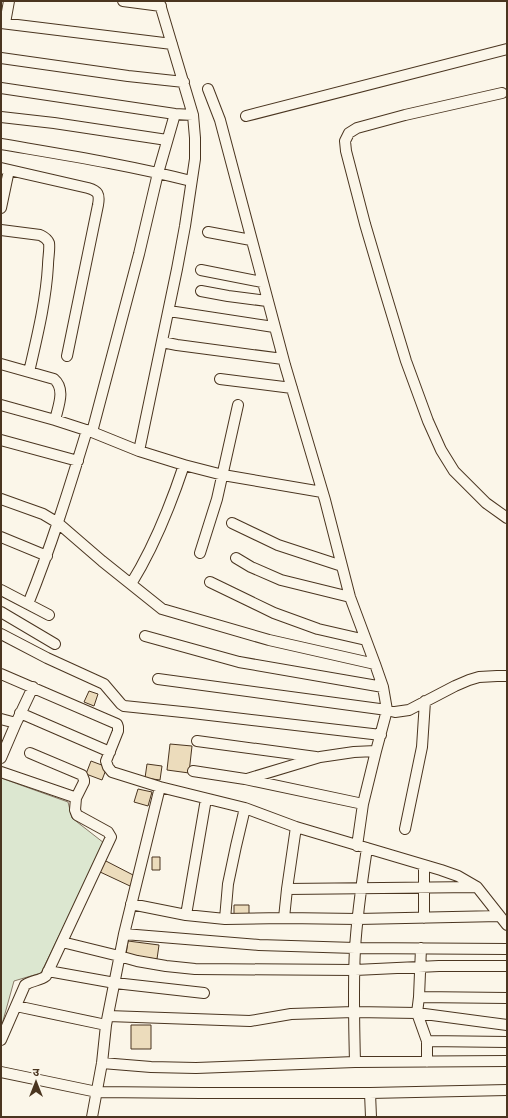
<svg xmlns="http://www.w3.org/2000/svg" width="508" height="1118" font-family="Overpass,'Noto Sans Devanagari',sans-serif">
<rect width="100%" height="100%" fill="#fbf6e9"/>
<!-- green -->
<path fill="#dce7d0" stroke="#887966" d="M1 778 68 802 72 818 104 843 41 973 14 981 1 1028Z"/>
<!-- building -->
<path fill="#ecdcbc" stroke="#4a3520" d="M89 691 98 694 94 706 84 702Z
M170 744 192 746 189 773 167 770Z
M91 761 107 767 102 780 86 774Z
M147 764 162 766 160 780 145 778Z
M138 789 152 792 148 806 134 802Z
M152 857H160V870H152Z
M104 860 135 876 130 886 98 871Z
M234 905H249V915H234Z
M128 941 159 945 157 959 126 955Z
M131 1025H151V1049H131Z"/>
<g fill="none" stroke-linecap="round" stroke-linejoin="round">
<defs>
<path id="minor" d="M123 1 161 6
M1 23 172 44
M5 23 9 1
M1 58 128 76 184 82
M1 88 175 114 193 115
M208 89 220 120 285 365 325 500 350 597 375 664 383 687 387 710 376 751 363 804 357 846
M502 93 405 115 357 128 349 133 345 141 346 151 365 224 383 285 406 361 428 421 441 450 454 471 486 503 507 518
M246 116 507 49
M1 117 54 123 167 140
M1 144C65 155 129 165 191 181
M1 168 88 188C98 191 100 194 98 205L67 356
M1 208 9 170
M1 230 40 235C44 237 47 238 49 243 50 249 48 258 48 265 46 301 37 337 29 372
M208 232 251 240
M201 270 262 282
M201 291 228 296 267 301
M169 311 274 327
M162 342 177 345 283 359
M1 364 54 379C66 389 58 407 55 420
M220 379 292 388
M1 405 55 420 92 432 139 451 184 465 223 475 322 492
M92 432 139 254 158 173 175 114
M1 440 78 461
M139 451 177 269 185 226 195 159V138L193 115 159 1
M1 499 43 514 58 523 102 561 162 609 269 640 375 664
M232 523 278 545 342 566
M1 537 47 556
M200 553 217 499 238 405
M236 558 251 567 281 580 350 597
M210 582 274 613 318 629 366 640
M131 584C154 547 170 507 184 465
M1 590 49 615
M28 604C51 547 69 489 87 430
M1 612 55 644
M1 634 47 658 104 684 121 704 124 706 192 713 381 735
M145 636 239 662 383 687
M1 674 117 724 118 727V731L106 761 108 767 112 772 160 787 245 808 296 827 441 870 458 876 477 887 507 925
M158 679 387 710 395 712 409 710 455 686 469 680 479 677 497 676H507
M20 713 110 752
M1 719 16 723
M197 741 316 757
M30 753 82 775 84 780V782L76 798
M1 758 16 723 33 687
M193 771 245 779 363 804
M1 772 74 797 76 798 75 810 77 815 108 832 111 837 46 976C40 981 32 980 25 985L1 1040
M247 779 320 757 354 752 376 751
M405 829 422 747 425 701
M287 889 477 887
M131 904 186 915 225 919 284 918 358 919 500 916
M186 915 206 799
M284 918 287 889 296 827
M424 918V865
M225 919 228 884 236 846 245 808
M124 934 259 945 355 948 507 949
M62 942 119 956 137 961 166 966 195 969 355 970 439 966H507
M421 948 419 997 417 1013 427 1041V1062
M48 971 115 983 204 993
M419 997 507 998
M16 1006 106 1025
M108 1016 250 1021 291 1014 354 1012 417 1013 507 1025
M427 1041 507 1042
M355 1062C354 1024 353 986 355 949 357 915 362 881 367 848
M102 1063 151 1067 196 1068 355 1062 507 1061
M1 1072 97 1092 201 1093H370L507 1090
M370 1093 371 1117
M92 1117 102 1063 106 1025 124 934 160 787"/>
</defs>
<!-- minor casing -->
<use href="#minor" stroke="#4a3520" stroke-width="12"/>
<!-- minor -->
<use href="#minor" stroke="#fbf6e9" stroke-width="10"/>
</g>
<!-- border -->
<rect width="508" height="1118" fill="none" stroke="#4a3520" stroke-width="4"/>
<!-- north arrow -->
<g transform="translate(36 1082)" stroke="#fbf6e9" stroke-width="3" paint-order="stroke">
<path d="M0-3L7 15L0 10L-7 15Z" fill="#4a3520"/>
<text y="-6" font-size="11" font-weight="bold" text-anchor="middle" fill="#4a3520">उ</text>
</g>
</svg>
